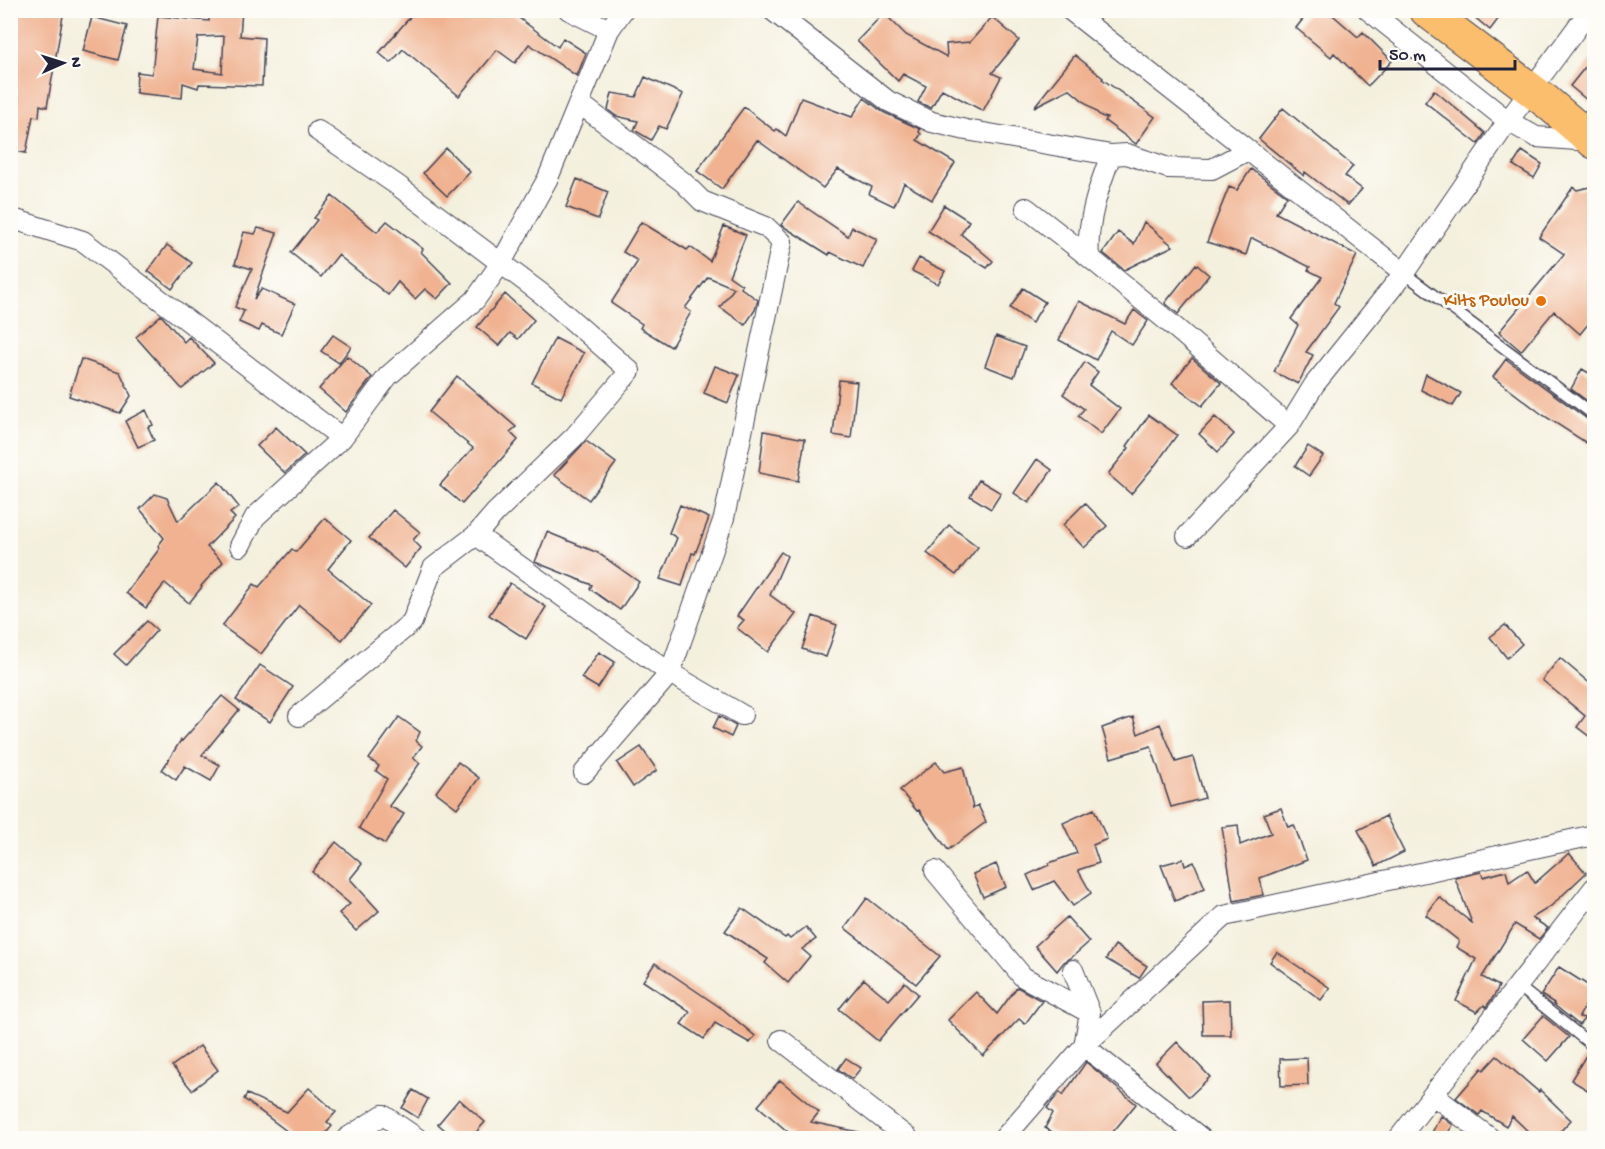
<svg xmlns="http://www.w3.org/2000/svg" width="1605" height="1149" font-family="'Gochi Hand',sans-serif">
<rect width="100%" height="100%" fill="#fdfcf7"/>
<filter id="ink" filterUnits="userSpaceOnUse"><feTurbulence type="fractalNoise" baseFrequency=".0167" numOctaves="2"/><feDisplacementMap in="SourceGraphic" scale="12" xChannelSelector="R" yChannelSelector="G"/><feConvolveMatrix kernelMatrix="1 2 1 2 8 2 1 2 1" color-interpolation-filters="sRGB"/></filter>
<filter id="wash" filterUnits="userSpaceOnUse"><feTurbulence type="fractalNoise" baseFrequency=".008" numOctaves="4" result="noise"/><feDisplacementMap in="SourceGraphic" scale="24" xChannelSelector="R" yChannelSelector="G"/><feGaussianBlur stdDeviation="1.35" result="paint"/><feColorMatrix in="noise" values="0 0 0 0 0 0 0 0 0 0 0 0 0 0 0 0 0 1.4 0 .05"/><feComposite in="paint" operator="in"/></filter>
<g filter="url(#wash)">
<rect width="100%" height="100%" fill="#f4f0de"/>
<g id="blocks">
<!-- building -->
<path fill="#f0b291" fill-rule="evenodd" d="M10 10H64L47 107 40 105 39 117 33 116 26 153 10 150 18 104H10L14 50H10Z
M210 10H242L240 36 264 38 262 86 199 84 198 88 183 83 182 98 136 93 137 72 152 74 158 16 209 21ZM224 36 222 73 194 69 198 37Z
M416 10H508L558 47 563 38 586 53 577 76 529 44 515 63 497 50 459 96 403 49 391 63 379 53Z
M1310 10H1327L1358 37 1363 32 1392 61 1368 86 1334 53 1331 57 1296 28Z
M1466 10H1505L1490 30Z
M884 13 906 35 947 57 946 44 970 42 992 17 1019 40 992 73 1001 77 983 111 942 89 931 108 918 102 926 86 903 74 898 81 857 41Z
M92 17 127 26 118 60 83 51Z
M1075 55 1103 78 1102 79 1155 117 1136 144 1105 121 1107 118 1101 116 1069 89 1034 107Z
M1594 56V106L1570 86Z
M645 77 683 94 666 129 659 126 651 140 634 130 638 121 616 116 608 110 612 93 636 97Z
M1434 90 1485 133 1478 144 1425 102Z
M801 98 852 117 864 98 883 112 920 129 919 132 921 134 917 140 955 163 932 200 904 183 894 206 869 194 872 187 838 169 823 188 757 140 722 189 697 171 744 107 775 131 777 129 786 136Z
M1283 108 1353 166 1345 176 1362 189 1348 205 1305 172 1304 176 1259 139Z
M446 148 470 172 447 196 423 173Z
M1522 151 1542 164 1534 178 1513 165Z
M1251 169 1287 196 1276 213 1357 255 1334 303 1339 307 1306 352 1313 355 1298 384 1274 372 1298 325 1291 319 1322 277 1308 270 1310 267 1254 239H1251L1246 255 1207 242 1229 187 1237 190Z
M577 179 608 192 598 219 566 207Z
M1594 186V317L1580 334 1554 311 1521 351 1499 332 1564 254 1539 237 1573 187 1577 190Z
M332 196 377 232 387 221 423 249 421 252 452 283 437 299 425 289 415 299 398 282 388 295 338 255 321 277 291 253 317 220 314 218Z
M798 202 848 236 852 227 877 239 863 268 830 252 829 255 781 225Z
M944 205 969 221 961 234 993 261 987 268 928 231Z
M641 222 687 250 690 247 710 261 724 226 746 235 729 276 742 285 741 288 758 300 755 310 745 325 720 307 734 288 708 277 685 308 691 312 671 347 640 328 642 324 611 303 638 261 623 252Z
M1144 222 1173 246 1124 270 1103 253 1118 232 1134 244Z
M258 228 277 233 254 299 262 289 295 304 281 334 262 325 259 331 239 322 244 311 235 307 252 269 235 264 244 232 255 234Z
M167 245 192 263 172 289 148 271Z
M919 258 945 271 938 284 912 271Z
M1196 264 1209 275 1178 314 1165 303Z
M1023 288 1045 302 1032 323 1010 308Z
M505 294 534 320 518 339 510 333 499 346 477 327Z
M1079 301 1125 324 1134 310 1148 321 1132 345 1111 331 1096 360 1059 340Z
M161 315 184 342 189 337 214 363 182 389 136 337Z
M333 335 351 347 339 363 321 351Z
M996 336 1025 347 1014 377 985 366Z
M555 338 584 353 561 398 532 383Z
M347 356 372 377 346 412 319 389Z
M1192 358 1221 383 1202 406 1172 383Z
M81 359 120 372 131 396 120 413 69 396Z
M1506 359 1590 421 1594 422V433L1588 444 1543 415 1493 377Z
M1085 362 1098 372 1089 385 1120 409 1101 434 1078 416 1084 409 1063 394Z
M715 366 739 375 728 403 704 393Z
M1582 369 1594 376V406L1571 389Z
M1426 374 1461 393 1453 406 1421 390Z
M457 376 516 427 510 432 518 440 462 504 440 485 473 448 429 412Z
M839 380 857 382 851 438 833 435Z
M146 410 153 425 148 427 154 440 138 447 125 421Z
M1149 415 1177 435 1156 464 1131 494 1108 474 1129 448 1127 446Z
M1215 417 1234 434 1218 452 1199 434Z
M276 427 305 455 285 473 257 446Z
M764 431 805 439 798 481 759 473Z
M586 441 616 463 589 500 554 475Z
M1308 446 1323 456 1309 476 1295 466Z
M1037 459 1052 470 1029 503 1014 493Z
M979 480 1001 493 991 509 970 496Z
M219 482 239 507 230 513 235 518 207 547 223 562 201 586 202 587 189 603 165 583 146 608 126 593 160 548 158 546 164 538 140 509 155 494 167 498 178 521Z
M1085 503 1107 526 1084 548 1063 525Z
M680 505 709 518 695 554 692 553 682 586 660 579 677 538 669 533Z
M393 510 420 532 413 540 421 548 405 568 369 538Z
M325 518 351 540 328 569 371 605 342 640 299 605 261 654 222 626 254 584 259 587 292 549 296 552Z
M949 525 978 547 956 575 927 553Z
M547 532 598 553 639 582 620 610 590 589 592 585 535 562Z
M781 552 787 556 770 595 796 614 768 652 737 628 744 620 737 616Z
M510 583 546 607 526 639 489 615Z
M813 616 837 625 826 657 802 649Z
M147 621 157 630 126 665 114 654Z
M1505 625 1522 644 1507 658 1490 637Z
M599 652 615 662 598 688 581 678Z
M1560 658 1594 687V740L1577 727 1585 716 1542 680Z
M260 665 293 687 270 722 236 700Z
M222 696 239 710 202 755 220 765 211 781 185 766 176 780 162 770 181 740 182 741Z
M719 716 736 726 731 737 713 728Z
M399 717 420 732 416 741 422 746 413 758 420 763 389 806 404 814 385 844 359 828 387 779 376 771 379 766 369 759Z
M1133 717 1138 734 1160 724 1176 762 1193 757 1205 798 1171 807 1151 746 1111 758 1102 728Z
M641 747 657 770 633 787 617 763Z
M458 762 479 778 457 808 436 792Z
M936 762 944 772 963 767 973 808 978 805 986 822 948 850 919 810 917 811 900 790Z
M1281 808 1288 827 1294 825 1307 860 1260 878 1263 895 1234 901 1222 827 1238 825 1240 845 1271 833 1264 814Z
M1094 809 1107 839 1093 845 1099 863 1078 870 1091 893 1073 906 1054 881 1034 890 1027 875 1049 865V863L1077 853 1063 823Z
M1386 816 1404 852 1376 866 1358 830Z
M336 842 362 864 350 879 379 911 356 931 339 913 350 904 312 872Z
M1569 853 1586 873 1550 907 1532 918 1548 928 1539 939 1515 924 1482 977 1499 986 1494 996 1486 1007 1484 1005 1477 1012 1456 1001 1476 959 1456 947 1459 941 1426 915 1439 897 1472 923 1455 878 1481 872 1483 877 1506 871 1509 882 1527 870 1535 883Z
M1183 859 1185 866 1194 862 1205 888 1175 901 1161 865Z
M996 864 1006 887 983 897 973 874Z
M867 898 940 956 916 984 845 928Z
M742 908 785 938 787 936 790 939 806 927 816 939 802 949 810 956 788 983 765 963 768 959 725 931Z
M1067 917 1089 942 1071 958 1064 962 1057 971 1035 946Z
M1115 945 1147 966 1139 978 1106 959Z
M1277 952 1330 988 1321 1000 1270 962Z
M655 963 724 1010 755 1036 750 1043 715 1023 704 1039 681 1024 690 1012 643 981Z
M1559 967 1594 989 1579 1017 1585 1018 1579 1025 1553 1004 1554 1003 1541 995Z
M864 979 889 1000 905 982 918 994 878 1041 839 1009Z
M1017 987 1042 1001 1025 1024 1019 1019 983 1056 948 1020 976 992 997 1014Z
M1230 1000 1231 1035H1203L1202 1001Z
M1543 1016 1569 1037 1548 1061 1523 1039Z
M1177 1042 1210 1077 1189 1097 1156 1063Z
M200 1046 218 1070 192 1090 172 1066Z
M1588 1052 1594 1054V1094L1571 1080Z
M1497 1056 1539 1092 1540 1090 1571 1120 1554 1138H1535L1512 1116 1506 1126 1482 1111 1479 1115 1456 1098 1482 1068 1484 1070Z
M846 1058 861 1068 852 1079 838 1069Z
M1307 1058 1308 1085 1281 1086 1280 1059Z
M1086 1062 1136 1104 1108 1138H1063L1045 1128 1053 1113 1047 1108 1060 1092 1063 1095Z
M780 1080 819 1112 811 1122 859 1132 858 1138H795L758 1106Z
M309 1088 336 1112 327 1122 332 1126 322 1138H296L244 1099 247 1094 287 1112Z
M413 1090 428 1099 418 1118 402 1108Z
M459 1099 485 1122 471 1138H454L438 1124Z
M1441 1116 1453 1125 1445 1138H1429Z"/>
</g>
</g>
<g filter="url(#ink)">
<use href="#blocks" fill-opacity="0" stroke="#424153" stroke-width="1.5"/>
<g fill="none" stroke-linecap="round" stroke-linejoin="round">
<defs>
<path id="lane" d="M1404 273 1594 415
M1518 986 1594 1047"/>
<path id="street" d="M569 10 609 30
M772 10 888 101 932 122 966 130 1111 155 1127 154 1168 168 1212 169 1248 150
M1070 10 1404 273
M1368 10 1508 121 1536 137 1590 141
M579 103 683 182 702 201 766 227 782 242 724 518 670 673 584 773
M318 131 397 185 542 294 630 371 574 437 495 513 476 535 670 673 742 715
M1111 155C1099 186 1086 223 1089 257L1177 329 1289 426 1314 385 1404 273 1508 121 1590 10
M1026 208 1089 257
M10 218 83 241 342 438
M1187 536 1289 426
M240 546 255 517 342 438 388 376 475 300 501 263 548 178 609 30 623 10
M299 716 412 622 433 568 476 535
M935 871 1023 977 1090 1013
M781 1040 908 1138
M1433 1095 1490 1138
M347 1138 383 1115 417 1138
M1004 1138 1084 1046 1090 1013 1073 970
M1201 1138 1084 1046 1224 916 1594 835
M1399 1138 1594 888"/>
<path id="highway" d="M1426 10 1547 102 1594 142"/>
</defs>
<!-- lane casing -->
<use href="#lane" stroke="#424153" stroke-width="13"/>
<!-- street casing -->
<use href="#street" stroke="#424153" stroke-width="22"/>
<!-- highway casing -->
<use href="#highway" stroke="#424153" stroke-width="35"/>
<!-- lane -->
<use href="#lane" stroke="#fff" stroke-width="10"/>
<!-- street -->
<use href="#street" stroke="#fff" stroke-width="20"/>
<!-- highway -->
<use href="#highway" stroke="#fabe6d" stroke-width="33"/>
</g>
</g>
<!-- markers -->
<circle fill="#e8710a" stroke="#fdfcf7" stroke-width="2" cx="1541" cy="301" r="6"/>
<g text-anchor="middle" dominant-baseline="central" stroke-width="6" stroke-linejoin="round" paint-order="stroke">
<!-- food labels -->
<g font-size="18" fill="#c56008" stroke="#fdfcf7" text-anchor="end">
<text x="1529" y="301">Kilts Poulou</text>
</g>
</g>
<!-- margin -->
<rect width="1605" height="1149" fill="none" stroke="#fdfcf7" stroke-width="36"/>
<!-- north arrow -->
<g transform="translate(63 63) rotate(87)" stroke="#fdfcf7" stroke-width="4.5" paint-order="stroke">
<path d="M0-4.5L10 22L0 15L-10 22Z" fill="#22223b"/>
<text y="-9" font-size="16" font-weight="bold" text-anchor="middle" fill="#22223b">N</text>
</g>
<!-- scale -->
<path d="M1380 60v9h135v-9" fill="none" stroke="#22223b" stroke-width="3"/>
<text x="1389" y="60" font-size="18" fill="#22223b" stroke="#fdfcf7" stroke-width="4.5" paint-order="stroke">50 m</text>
</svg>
